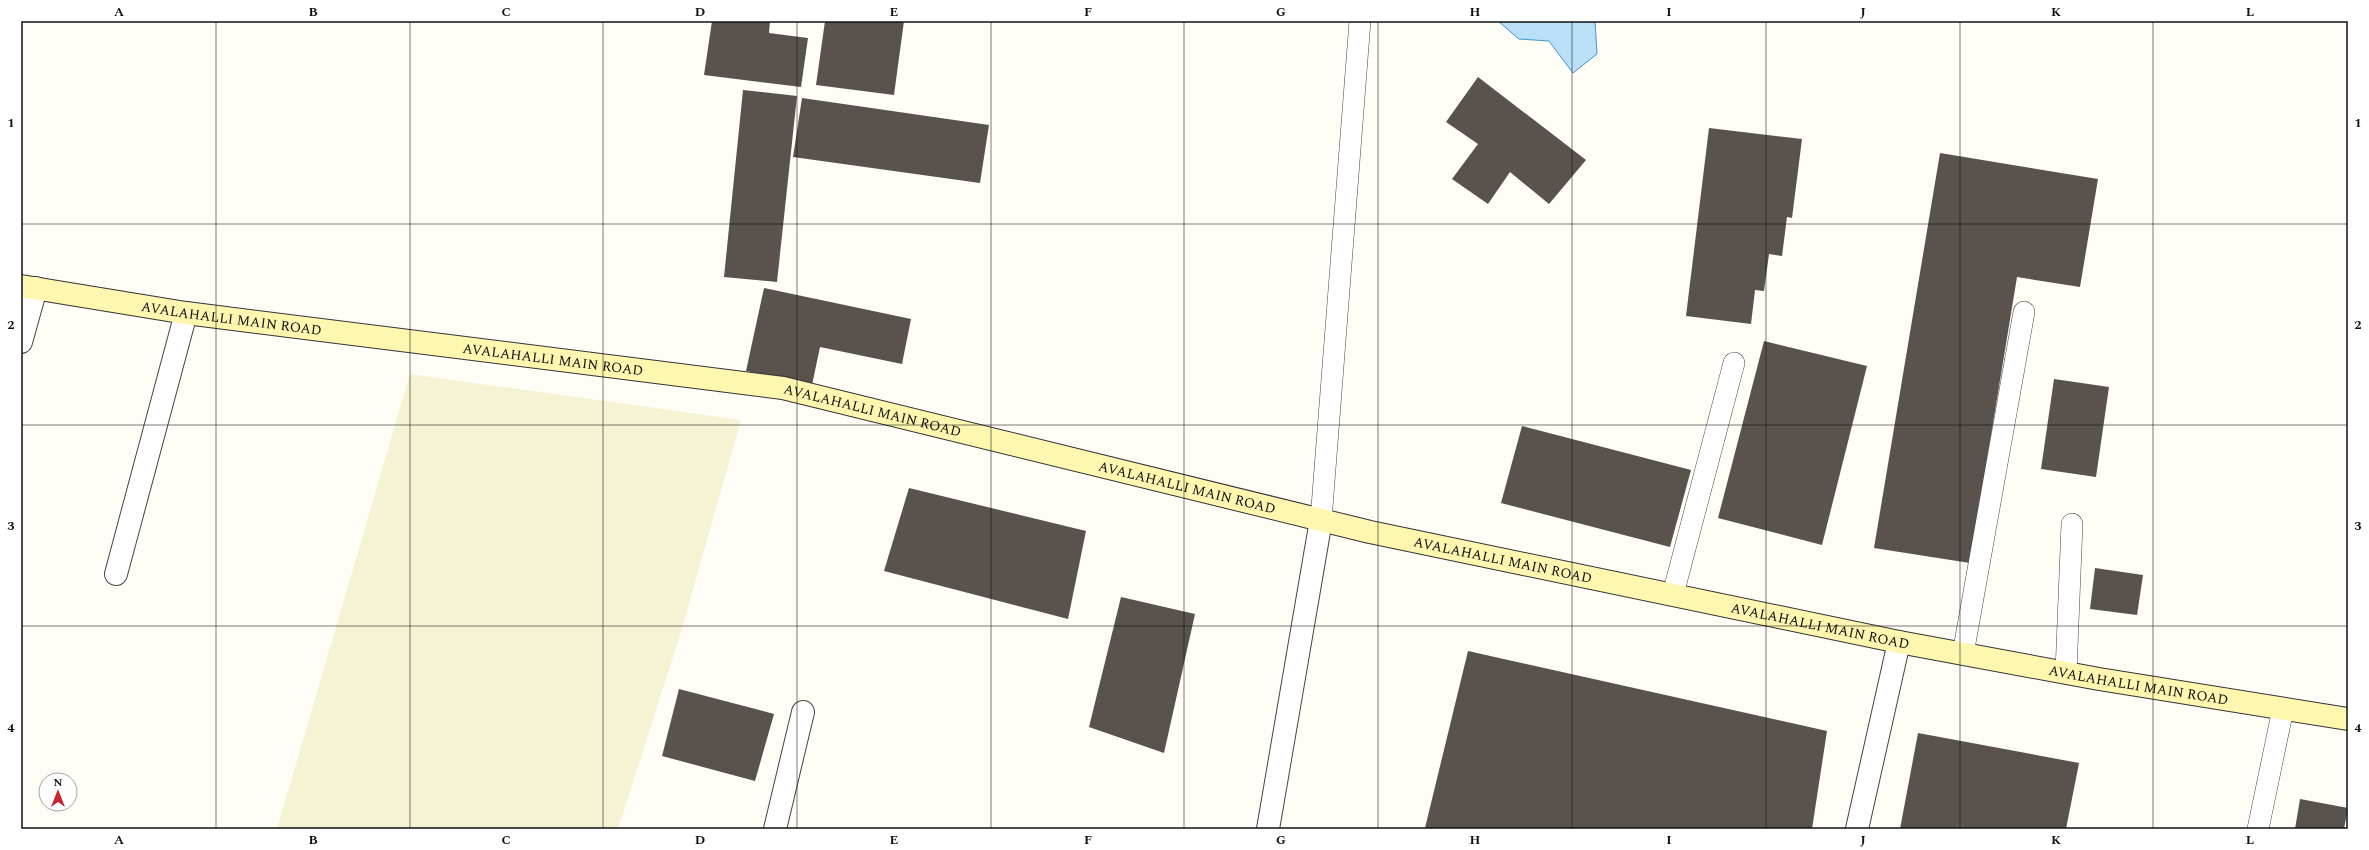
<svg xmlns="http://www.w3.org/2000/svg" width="2369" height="850" font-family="Spectral,serif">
<rect width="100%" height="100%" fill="#fffdf5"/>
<!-- farmland -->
<path fill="#f6f3d4" d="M410 374 741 420 681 632 618 829H277Z"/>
<!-- water -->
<path fill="#b9e0f7" stroke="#3f96cf" d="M1498 21H1595L1597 54 1573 73 1549 41 1519 39Z"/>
<!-- building -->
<path fill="#5a524d" d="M712 21H770L769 33 808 38 801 87 704 75Z
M825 21H904L894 95 816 85Z
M1478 77 1586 160 1549 204 1510 172 1488 204 1452 179 1478 144 1446 122Z
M743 90 797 96 777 282 724 277Z
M802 98 989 125 980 183 793 157Z
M1709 128 1802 139 1792 218 1787 217 1782 256 1769 254 1764 291 1755 290 1751 324 1686 316Z
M1940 153 2098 179 2080 287 2017 277 1970 563 1874 548Z
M764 288 911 319 902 364 820 347 812 385 746 371Z
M1764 341 1867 366 1822 545 1718 518Z
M2054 379 2109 387 2096 477 2041 469Z
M1522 426 1691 470 1670 547 1501 503Z
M909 488 1086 531 1068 619 884 571Z
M2095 568 2143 575 2137 615 2090 609Z
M1121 597 1195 614 1164 753 1089 727Z
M1468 651 1827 731 1812 829 1425 828Z
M679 689 774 714 755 781 662 756Z
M1918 733 2079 763 2066 829H1900Z
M2300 799 2348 808 2344 829H2295Z"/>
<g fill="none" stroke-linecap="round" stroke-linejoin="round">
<defs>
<path id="service" d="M1321 520 1360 21
M1673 594 1734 363
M1963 654 2024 312
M2066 672 2072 524
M2258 829 2283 709"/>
<path id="minor" d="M21 342 36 288
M116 574 186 313
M775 829 803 712
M1268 829 1321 520
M1857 829 1899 642"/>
<g id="secondary">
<path id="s1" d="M21 286 186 313 783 388 1370 532 1899 642 2099 679 2348 719"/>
</g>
</defs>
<!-- service casing -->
<use href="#service" stroke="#444" stroke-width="22"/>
<!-- minor casing -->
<use href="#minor" stroke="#444" stroke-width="24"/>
<!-- secondary casing -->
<use href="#secondary" stroke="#333" stroke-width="24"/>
<!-- service -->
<use href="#service" stroke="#fff" stroke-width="21"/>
<!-- minor -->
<use href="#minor" stroke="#fff" stroke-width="22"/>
<!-- secondary -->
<use href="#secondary" stroke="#fff6b0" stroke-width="22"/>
</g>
<!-- grid -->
<path fill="none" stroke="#111" stroke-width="1" stroke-opacity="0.55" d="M216 21V829M410 21V829M603 21V829M797 21V829M991 21V829M1184 21V829M1378 21V829M1572 21V829M1766 21V829M1960 21V829M2153 21V829M21 224H2348M21 425H2348M21 626H2348"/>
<g text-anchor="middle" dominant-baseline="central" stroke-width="4" stroke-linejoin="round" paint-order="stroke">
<!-- street labels -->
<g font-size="14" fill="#111" stroke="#fff">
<text stroke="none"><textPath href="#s1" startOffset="213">AVALAHALLI MAIN ROAD</textPath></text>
<text stroke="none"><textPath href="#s1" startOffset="537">AVALAHALLI MAIN ROAD</textPath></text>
<text stroke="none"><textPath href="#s1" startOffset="861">AVALAHALLI MAIN ROAD</textPath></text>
<text stroke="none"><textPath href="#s1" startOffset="1185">AVALAHALLI MAIN ROAD</textPath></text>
<text stroke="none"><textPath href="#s1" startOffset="1509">AVALAHALLI MAIN ROAD</textPath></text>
<text stroke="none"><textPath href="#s1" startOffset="1833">AVALAHALLI MAIN ROAD</textPath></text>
<text stroke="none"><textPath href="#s1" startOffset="2157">AVALAHALLI MAIN ROAD</textPath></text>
</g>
</g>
<!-- border -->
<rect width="2369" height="850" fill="none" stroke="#ffffff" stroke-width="44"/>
<!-- north arrow -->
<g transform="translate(58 792)"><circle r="19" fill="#ffffff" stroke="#a0a0a0"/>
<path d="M0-3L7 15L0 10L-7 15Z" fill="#c4262e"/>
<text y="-6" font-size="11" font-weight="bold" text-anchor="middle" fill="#111111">N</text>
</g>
<rect x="22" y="22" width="2325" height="806" fill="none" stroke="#111" stroke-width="1.5"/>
<g font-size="13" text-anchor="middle" font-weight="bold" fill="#111">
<text x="119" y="16">A</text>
<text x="313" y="16">B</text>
<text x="506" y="16">C</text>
<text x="700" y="16">D</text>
<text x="894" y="16">E</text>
<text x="1088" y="16">F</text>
<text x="1281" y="16">G</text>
<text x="1475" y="16">H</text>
<text x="1669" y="16">I</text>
<text x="1863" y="16">J</text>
<text x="2056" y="16">K</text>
<text x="2250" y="16">L</text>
<text x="11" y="127">1</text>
<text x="2358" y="127">1</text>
<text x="11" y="329">2</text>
<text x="2358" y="329">2</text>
<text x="11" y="530">3</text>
<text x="2358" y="530">3</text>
<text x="11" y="732">4</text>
<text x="2358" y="732">4</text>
<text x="119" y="844">A</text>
<text x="313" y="844">B</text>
<text x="506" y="844">C</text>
<text x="700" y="844">D</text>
<text x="894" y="844">E</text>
<text x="1088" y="844">F</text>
<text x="1281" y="844">G</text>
<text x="1475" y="844">H</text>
<text x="1669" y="844">I</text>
<text x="1863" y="844">J</text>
<text x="2056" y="844">K</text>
<text x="2250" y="844">L</text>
</g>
</svg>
